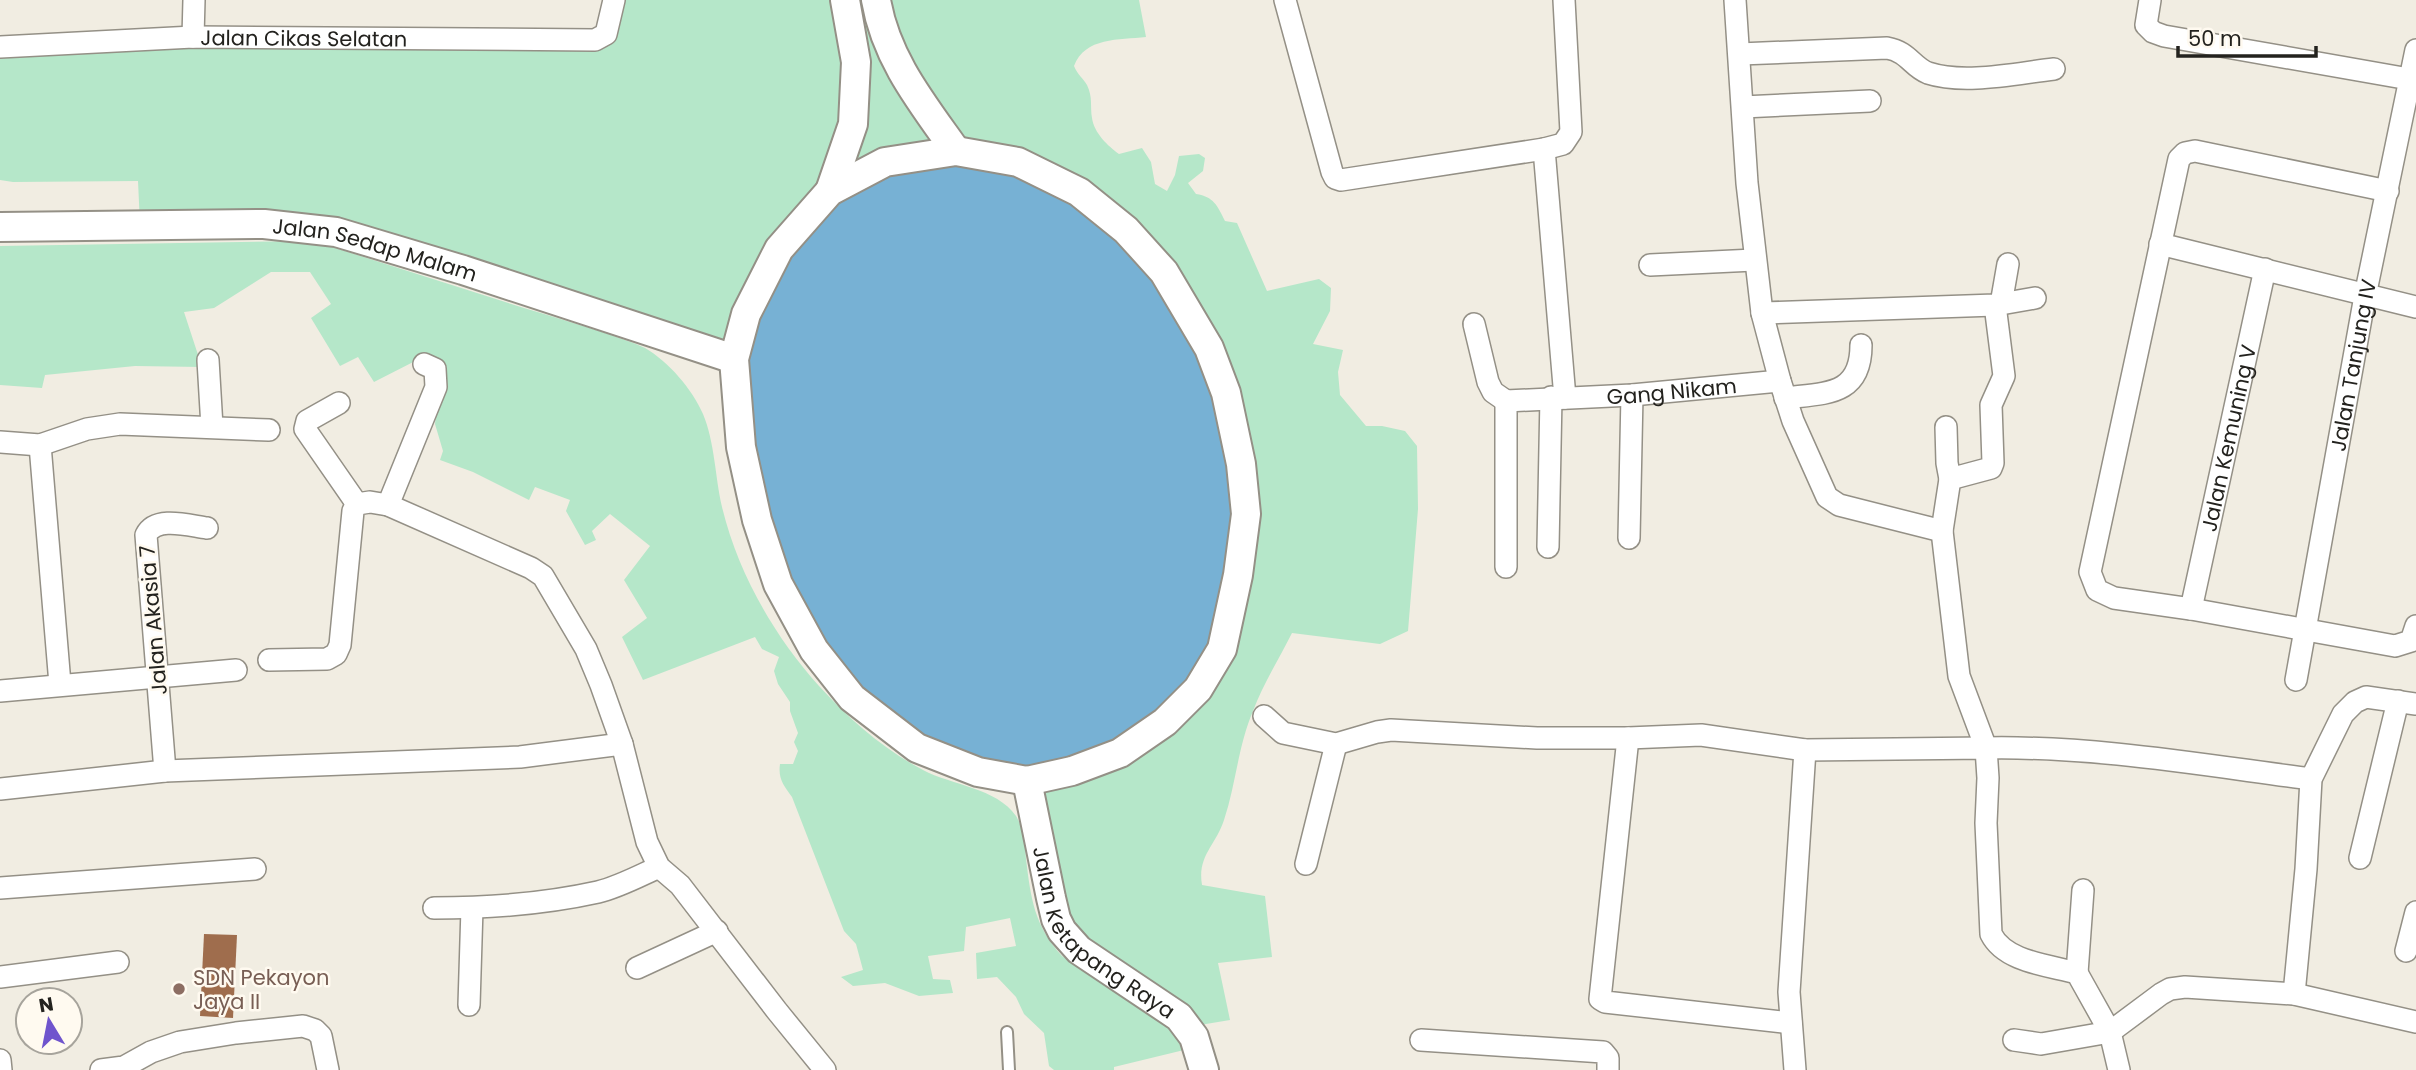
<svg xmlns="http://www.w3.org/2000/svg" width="2416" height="1070" font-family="Poppins,sans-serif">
<rect width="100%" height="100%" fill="#f1ede2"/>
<!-- green -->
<path fill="#b5e7c9" d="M614 0H1139L1146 37C1119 40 1085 37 1074 66 1077 74 1083 78 1087 85 1093 97 1090 107 1092 118 1094 133 1108 146 1119 154L1142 148 1151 162 1155 184 1167 191 1175 175 1179 156 1199 154 1205 158 1203 171 1188 183 1196 194C1214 197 1217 205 1225 221L1237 223 1267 291 1319 279 1331 288 1330 311 1313 344 1343 350 1338 372 1340 395 1366 426H1382L1405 431 1417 446 1418 509 1408 631 1380 644 1292 633C1279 659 1263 684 1253 711 1238 746 1236 784 1224 820 1216 845 1197 856 1202 885L1265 896 1272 957 1218 963 1230 1020 1188 1027 1079 950 1027 781 734 359 336 232 140 224 138 181 13 182 0 180V47L595 40Z
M302 241 332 247C396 267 460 288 524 308 552 316 580 325 608 334 621 339 633 342 645 348 669 362 692 389 703 414 715 443 715 477 722 507 738 573 774 636 819 686 849 719 883 749 923 770 951 785 997 788 1016 816 1024 829 1025 845 1026 859 1031 899 1034 925 1062 956L1172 1030 1180 1039 1184 1050 1114 1067V1070H1054L1049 1066 1044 1033 1024 1014 1016 997 997 977 977 979 976 953 1016 946 1010 918 966 927 964 951 928 956 933 979 950 980 953 993 919 996 885 983 853 986 841 977 863 970 856 944 844 931 792 797C783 785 778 778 780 764H793L798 751 794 742 798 733 790 711V702L778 684 774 671 779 657 762 649 755 637 643 680 622 637 647 618 624 580 650 546 610 514 592 531 596 540 585 545 566 511 570 500 535 487 529 500 473 472 440 460 443 451 435 424 441 367 423 357 374 382 358 357 340 366 311 318 331 304 310 272H271L214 308 184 312 202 367 135 366 45 375 42 388 0 385V246Z"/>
<!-- water -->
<path fill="#77b1d4" d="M885 162H1018L1164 272 1241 464 1222 649 1165 722 1027 781 917 748 814 650 741 447 746 314 779 249Z"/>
<!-- building -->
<path fill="#9f6d4d" d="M204 934 237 935 233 1018 200 1016Z"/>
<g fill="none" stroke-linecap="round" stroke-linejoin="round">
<defs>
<path id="service" d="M1007 1032 1009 1070"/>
<g id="minor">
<path d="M1285 0 1332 172 1335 178 1341 180 1544 149 1563 144 1571 132 1564 0"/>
<path d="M1735 0 1747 183 1762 313 1780 381 1793 421 1827 497 1839 505 1942 531 1959 676 1986 748C2096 746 2203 765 2311 779"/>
<path d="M2150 0 2146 25 2153 32 2164 36 2409 79"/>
<path d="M193 37 194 0"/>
<path id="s1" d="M0 47 193 37 595 40 606 34 614 0"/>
<path d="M1740 54 1887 48C1909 52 1911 66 1928 73 1965 85 2017 73 2054 69"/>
<path d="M1743 107 1870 101"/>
<path d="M1544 149 1565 398"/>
<path d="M2388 191 2195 151 2185 153 2179 159 2090 572 2097 590 2114 598 2191 609 2395 646 2411 641 2416 626"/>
<path d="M2160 244 2416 307"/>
<path d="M1650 265 1754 260"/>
<path d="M2001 304 2008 264"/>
<path d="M1762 313 1995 305 2035 298"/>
<path d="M1474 324 1488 382 1493 392 1506 401"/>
<path d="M208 360 212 427"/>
<path d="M1785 398C1826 393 1861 396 1861 345"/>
<path d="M339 403 307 421 305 429 357 504"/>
<path d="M1946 427 1947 463 1950 479"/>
<path d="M0 442 40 445 87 429 120 424 269 430"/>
<path d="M40 445 60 684"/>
<path d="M388 505 436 387 435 369 424 364"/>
<path d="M1942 531 1950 479 1991 468 1993 463 1991 405 2004 376 1995 305"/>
<path d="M1629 538 1632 395"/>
<path d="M1548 547 1551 397"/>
<path id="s2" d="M1506 567V401L1632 395 1780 381"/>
<path id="s3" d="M2191 609 2265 269"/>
<path d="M269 660 327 659 336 654 340 645 353 511 357 504 370 502 388 505 531 568 543 576 586 649 601 685 622 744 647 842 659 867 680 885 777 1011 825 1070"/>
<path id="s4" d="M2296 680 2365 296 2416 50"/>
<path d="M0 691 236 670"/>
<path d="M1264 716 1283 733 1336 744 1377 732 1391 730 1537 738H1628L1701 735 1805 750 1986 748 1988 778 1986 823 1991 934C2005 962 2048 965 2077 973L2110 1032 2119 1070"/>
<path d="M1628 738 1600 999 1605 1002 1791 1023"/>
<path d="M165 771 146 535C156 515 190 526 207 528"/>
<path d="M0 789 165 771 520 757 622 744"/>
<path d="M2360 858 2398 701"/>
<path d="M1306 864 1336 744"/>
<path d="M0 888 255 869"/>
<path d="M434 908C488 908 544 904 598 892 619 887 639 876 659 867"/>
<path d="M2406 951 2416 912"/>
<path d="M637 968 717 931"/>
<path d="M2077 973 2083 890"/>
<path d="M0 977 118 962"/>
<path d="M2294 994 2306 869 2311 779 2343 714 2355 702 2366 697 2416 704"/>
<path d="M469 1005 472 908"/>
<path d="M1421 1040 1603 1052 1608 1058V1070"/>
<path d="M2014 1040 2041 1044 2110 1032 2161 994 2170 989 2185 987 2294 994 2416 1022"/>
<path d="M0 1060 1 1070"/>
<path d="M101 1070 124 1067 151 1052 180 1042 236 1033 303 1026 315 1030 321 1036 328 1070"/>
<path d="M1795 1070 1789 992 1805 750"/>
</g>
<g id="tertiary">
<path d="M876 0C886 59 922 103 956 151"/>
<path d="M956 151 1018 162 1079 192 1126 230 1164 272 1209 348 1226 393 1241 464 1246 514 1238 575 1222 649 1198 689 1165 722 1120 753 1072 771 1027 781 978 772 917 748 852 698 814 650 778 584 757 520 741 447 734 359 746 314 779 249 830 191 885 162Z"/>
<path d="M830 191 853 124 856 62 845 0"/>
<path id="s5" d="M0 227 264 224 336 232 463 270 734 359"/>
<path id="s6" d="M1027 781 1051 898 1056 919 1062 931 1079 950 1179 1017 1194 1037 1204 1070"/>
</g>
</defs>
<!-- service casing -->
<use href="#service" stroke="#949086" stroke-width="14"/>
<!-- minor casing -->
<use href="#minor" stroke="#949086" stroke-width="24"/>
<!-- tertiary casing -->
<use href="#tertiary" stroke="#949086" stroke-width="32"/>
<!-- service -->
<use href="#service" stroke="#fff" stroke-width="10"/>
<!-- minor -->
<use href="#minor" stroke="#fff" stroke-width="21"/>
<!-- tertiary -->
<use href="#tertiary" stroke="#fff" stroke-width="28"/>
</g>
<!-- markers -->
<circle fill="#8d6e63" stroke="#fffaf0" stroke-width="2.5" cx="179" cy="989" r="7"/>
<g text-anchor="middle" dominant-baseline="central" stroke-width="5" stroke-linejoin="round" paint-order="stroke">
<!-- street labels -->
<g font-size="21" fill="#23221e" stroke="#fffaf0">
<text stroke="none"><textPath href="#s1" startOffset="304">Jalan Cikas Selatan</textPath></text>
<text stroke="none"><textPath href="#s5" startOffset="378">Jalan Sedap Malam</textPath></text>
<text stroke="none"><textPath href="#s4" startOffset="320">Jalan Tanjung IV</textPath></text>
<text stroke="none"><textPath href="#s2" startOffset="332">Gang Nikam</textPath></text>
<text stroke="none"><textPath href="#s3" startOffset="175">Jalan Kemuning V</textPath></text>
<text transform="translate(153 620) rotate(-95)">Jalan Akasia 7</text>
<text stroke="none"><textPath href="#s6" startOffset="180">Jalan Ketapang Raya</textPath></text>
</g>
<!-- education labels -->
<g font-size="21" fill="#785e54" stroke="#fffaf0" text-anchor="start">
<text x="193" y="977">SDN Pekayon<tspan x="193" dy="24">Jaya II</tspan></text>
</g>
</g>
<!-- north arrow -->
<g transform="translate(49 1021) rotate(350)"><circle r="33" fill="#fffaf0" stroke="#a7a49c" stroke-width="2"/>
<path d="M0-5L12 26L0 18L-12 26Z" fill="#6f54cd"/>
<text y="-10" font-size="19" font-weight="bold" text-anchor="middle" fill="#23221e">N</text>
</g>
<!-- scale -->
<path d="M2178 46v10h138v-10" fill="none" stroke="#23221e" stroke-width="3.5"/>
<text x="2188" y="46" font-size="21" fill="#23221e" stroke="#fffaf0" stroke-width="5" paint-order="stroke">50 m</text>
</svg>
